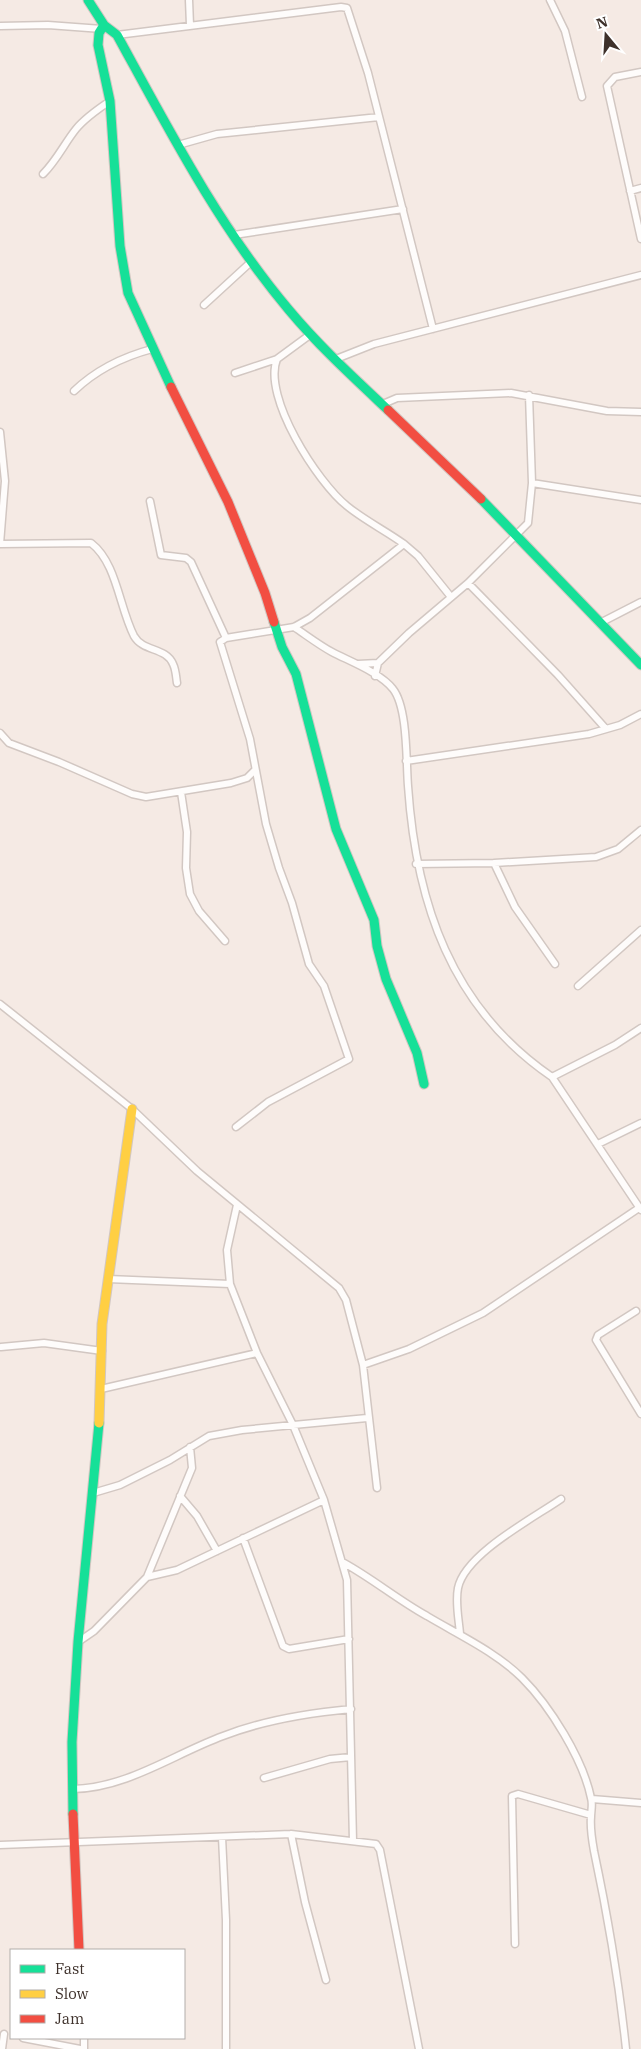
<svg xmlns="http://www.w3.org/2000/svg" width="641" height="2049" font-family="'IBM Plex Serif',serif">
<rect width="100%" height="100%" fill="#f5eae4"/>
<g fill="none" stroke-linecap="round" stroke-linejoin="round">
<defs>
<path id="street" d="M189 0 190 25
M550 0 565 31 582 97
M0 26 48 25 102 29
M117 35 341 7 347 8 368 73 433 329
M641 72 615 77 607 86 641 239
M178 145 217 134 379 117
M43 174C57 160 64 144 76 129 85 118 98 109 110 101
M630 191 641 188
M234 235 403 209
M204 305 252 261
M311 334 277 359C262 397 318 483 347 506 364 520 386 531 404 544
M336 359 374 344 641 275
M235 373 277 359
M74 391C97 369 122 357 152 349
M383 404 397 398 511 393 607 411 641 412
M0 432 5 481 0 544
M532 483 641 500
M150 501 161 555 186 558 191 562 226 638
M0 544 91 543C117 563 119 607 134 636 143 652 166 647 173 664 176 670 176 677 177 683
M468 583 558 675 606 729
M602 622 641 602
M294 627C306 635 319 645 332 652 349 661 381 673 393 689 408 708 406 762 408 786 416 903 451 1008 552 1077L615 1045 641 1028
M358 664 378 663
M375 676 378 663 409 633 468 583 528 523 532 483 529 395
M0 733 9 743 59 762 132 794 146 797 231 783 247 778 255 770
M406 761 589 734 620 725 641 714
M181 792 187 832 186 868 190 894 199 911 225 941
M494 863 596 857 618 849 641 830
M416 864 494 863 515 907 555 964
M578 986 641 930
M0 1004 132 1109 197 1171 339 1288 346 1300 363 1365 377 1488
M552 1077 641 1210
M236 1127 268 1102 349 1059 324 986 309 964 292 903 279 868 266 824 250 739 220 642 226 638 294 627 310 618 404 544 418 556 451 597
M598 1144 641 1123
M237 1205 227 1250 230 1284 257 1353 293 1425 324 1500 347 1580 353 1841
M108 1279 230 1284
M636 1311 598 1335 596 1340 641 1414
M1 1347 44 1343 102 1351
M363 1365 409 1349 483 1313 639 1208
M101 1389 257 1353
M93 1493 120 1485 170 1460 209 1436 242 1430 367 1418
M180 1496 197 1516 217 1551
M243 1538 283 1646 289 1649 349 1639
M344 1563C373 1579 398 1600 427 1616 459 1635 496 1652 522 1678 550 1706 583 1759 591 1798 593 1804 591 1811 591 1817 590 1828 592 1840 594 1851 608 1917 619 1982 626 2049
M147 1577 177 1570 324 1500
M460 1634C459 1620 455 1603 458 1588 465 1554 532 1519 561 1499
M78 1642 94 1631 147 1577 192 1468 190 1447
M264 1778 330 1759 351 1757
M73 1789C127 1788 174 1754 223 1736 264 1720 308 1713 351 1709
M592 1799 641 1803
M291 1834 305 1902 326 1980
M222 1837 226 1920V2049
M0 1845 291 1834 376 1844 380 1850 419 2049
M515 1944 512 1796 518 1794 591 1815
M23 2038 80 2049
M84 2038V2049
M2 2049 4 2034"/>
<path id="fast" d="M88 0 104 25 117 35C169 130 219 227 289 310 319 346 354 378 388 410
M104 25 99 33 98 45 110 101 120 246 128 293 171 387
M481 499 641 665
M274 622 282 647 296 674 336 829 374 920 377 946 386 979 417 1053 424 1084
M73 1814 72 1742 78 1642 99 1423"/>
<path id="slow" d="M99 1423 102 1324 132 1109"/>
<path id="jam" d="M171 387 228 502 265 593 274 622
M388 410 481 499
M73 1814 79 1950"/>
</defs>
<!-- street casing -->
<use href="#street" stroke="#d2c7c2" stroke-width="9"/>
<!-- fast casing -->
<use href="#fast" stroke="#d2c7c2" stroke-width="11"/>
<!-- slow casing -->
<use href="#slow" stroke="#d2c7c2" stroke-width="11"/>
<!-- jam casing -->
<use href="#jam" stroke="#d2c7c2" stroke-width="11"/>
<!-- street -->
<use href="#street" stroke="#fefcfb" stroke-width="6"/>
<!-- fast -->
<use href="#fast" stroke="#16e098" stroke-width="9"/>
<!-- slow -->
<use href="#slow" stroke="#ffcf43" stroke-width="9"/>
<!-- jam -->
<use href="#jam" stroke="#f24e42" stroke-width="9"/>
</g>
<!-- legend -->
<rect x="10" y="1949" width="175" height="90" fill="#ffffff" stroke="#b2adaa"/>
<rect x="20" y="1965" width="25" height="8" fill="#16e098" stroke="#b2adaa"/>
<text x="55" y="1974" font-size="15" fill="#3e312b">Fast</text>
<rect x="20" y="1990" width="25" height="8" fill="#ffcf43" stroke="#b2adaa"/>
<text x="55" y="1999" font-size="15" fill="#3e312b">Slow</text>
<rect x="20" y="2015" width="25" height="8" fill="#f24e42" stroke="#b2adaa"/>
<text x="55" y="2024" font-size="15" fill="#3e312b">Jam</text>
<!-- north arrow -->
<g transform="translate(606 35) rotate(342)" stroke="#ffffff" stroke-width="4" paint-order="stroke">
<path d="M0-4L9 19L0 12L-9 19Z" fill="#3e312b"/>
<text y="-8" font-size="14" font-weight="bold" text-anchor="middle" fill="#3e312b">N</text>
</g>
</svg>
